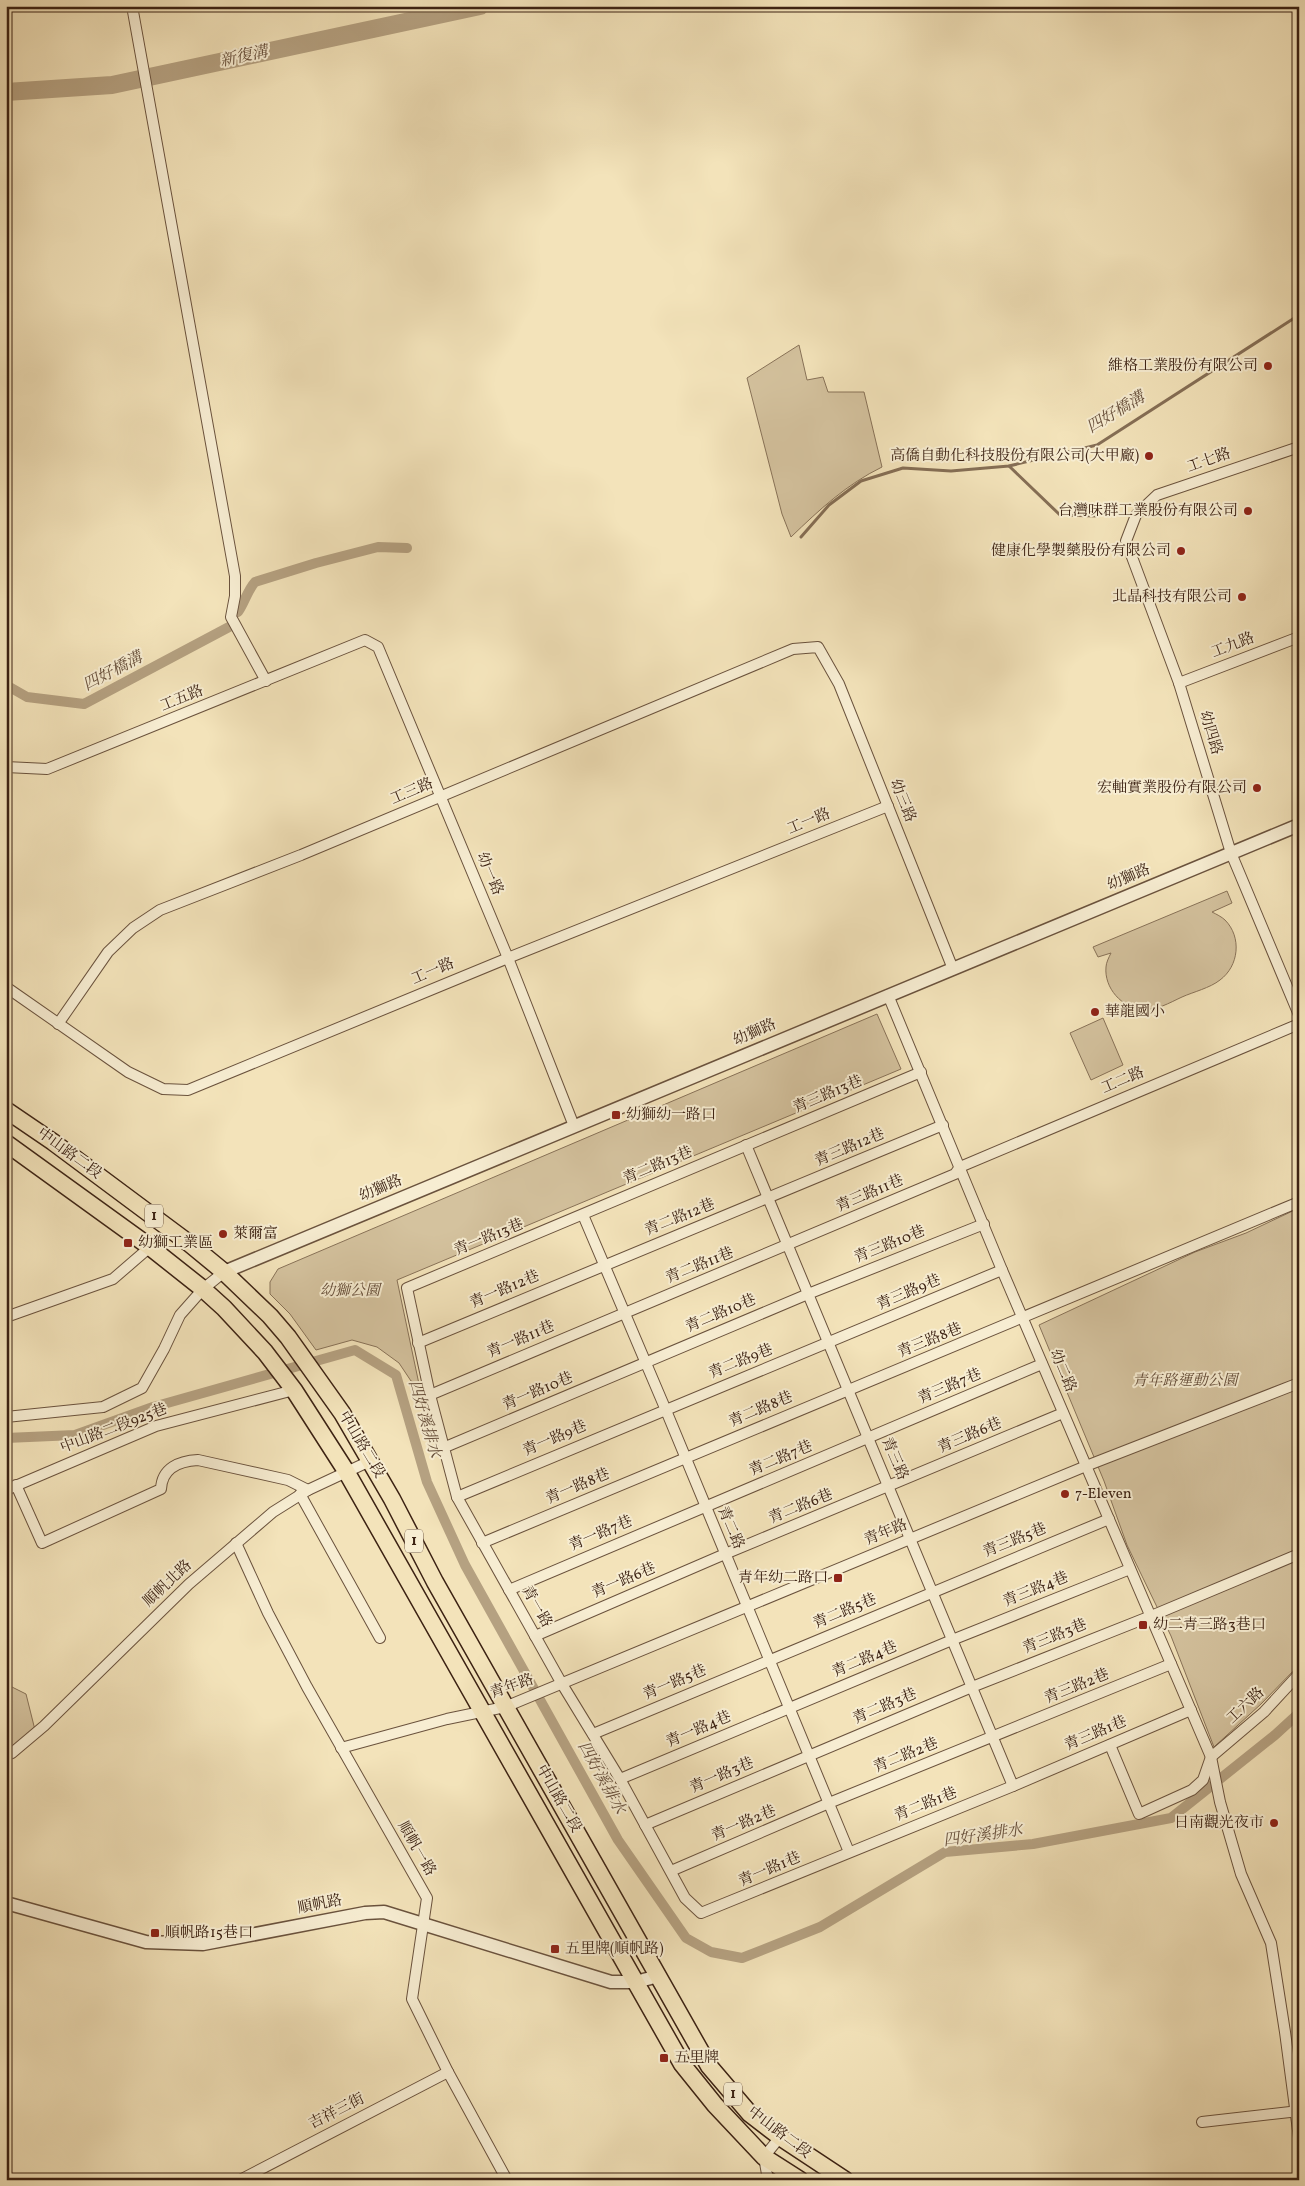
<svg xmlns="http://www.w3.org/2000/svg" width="1305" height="2186" font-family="Vollkorn,'Noto Serif TC',serif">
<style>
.green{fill:#d4c29e;stroke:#887258}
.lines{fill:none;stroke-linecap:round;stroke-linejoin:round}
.stream{stroke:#856e55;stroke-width:3}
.canal{stroke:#b5a181;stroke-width:10}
.river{stroke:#b5a181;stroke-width:18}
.minor-casing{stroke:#6a523d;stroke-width:12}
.tertiary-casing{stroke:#6a523d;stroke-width:15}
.primary-casing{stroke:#3c2213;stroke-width:19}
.minor{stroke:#f7edd2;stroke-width:10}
.tertiary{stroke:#f7edd2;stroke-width:12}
.primary{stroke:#f3e3ba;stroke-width:16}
.poi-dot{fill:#8f2418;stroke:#f7edd2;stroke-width:2}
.labels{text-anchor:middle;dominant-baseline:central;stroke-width:4;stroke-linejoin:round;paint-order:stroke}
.shield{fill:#f7edd2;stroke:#745f4c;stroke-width:1}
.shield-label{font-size:14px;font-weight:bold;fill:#3c2213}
.poi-label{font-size:15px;fill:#3c2213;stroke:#f7edd2;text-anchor:start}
.street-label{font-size:15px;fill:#3c2213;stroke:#f7edd2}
.park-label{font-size:15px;font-style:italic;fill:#624a36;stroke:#f7edd2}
.water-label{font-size:16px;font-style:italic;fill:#664e3a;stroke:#f7edd2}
</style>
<rect width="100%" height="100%" fill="#f3e3ba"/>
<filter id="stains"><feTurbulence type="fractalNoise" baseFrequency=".004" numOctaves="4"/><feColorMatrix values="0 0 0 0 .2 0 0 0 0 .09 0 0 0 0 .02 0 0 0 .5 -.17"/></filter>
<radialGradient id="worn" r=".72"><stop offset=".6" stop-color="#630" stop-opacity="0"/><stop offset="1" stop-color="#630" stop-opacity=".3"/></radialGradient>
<g class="green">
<path d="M799,345L807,380L823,377L828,392H864L882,467C847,484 819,510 791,537L782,514L747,378Z"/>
<path d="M1227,891L1232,903L1212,912C1216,914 1222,917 1225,920C1242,937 1239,966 1220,980C1210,988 1193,992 1182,997C1169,1003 1156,1011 1142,1009C1122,1008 1104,988 1106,967C1106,963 1109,957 1111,953L1098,957L1093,947Z"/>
<polygon points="877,1014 901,1069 397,1280 419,1384 411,1381 399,1363 377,1347 352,1340 316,1350 290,1314 270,1294 270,1282 278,1269"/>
<polygon points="1103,1018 1123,1065 1091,1080 1070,1033"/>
<polygon points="1299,1208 1299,1665 1261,1704 1214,1747 1171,1636 1127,1545 1104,1481 1039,1325 1195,1252 1246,1233"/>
<polygon points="6,1684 26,1694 35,1730 6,1751"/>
</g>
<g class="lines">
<g class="stream">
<polyline points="1009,466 1060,515 1097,516"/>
<polyline points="801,537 829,505 861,481 903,468 951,471 1009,466 1097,445 1299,315"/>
</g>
<g class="canal">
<path d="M238,612C245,602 247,591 255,582L316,563L378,547L407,548"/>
<polyline points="6,685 27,697 84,704 229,627"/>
<polyline points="6,1438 75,1435 153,1407 355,1350 396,1375 427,1482 465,1565 618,1840 686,1938 711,1952 742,1958 820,1927 945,1852 1033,1844 1171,1818 1275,1735 1299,1713"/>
</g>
<polyline class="river" points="6,92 112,85 480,6"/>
<defs>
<g id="minor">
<polyline points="132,6 235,576 235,596 231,617 266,681"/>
<polyline points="1299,447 1157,495 1136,515 1126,541 1179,683 1231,853 1299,1015"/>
<polyline points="1179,683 1299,637"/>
<polyline points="6,767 47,769 365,640 378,647 508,958 574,1126"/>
<polyline points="6,987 128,1072 163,1089 188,1090 508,958 888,806"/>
<polyline points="888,995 1002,1270 1211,1757 1220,1802 1241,1874 1271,1943 1285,2032 1299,2138"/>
<polyline points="58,1024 108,952 133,928 160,910 301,855 793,649 818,647 839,684 953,969"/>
<polyline points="921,1072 407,1288 430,1395 457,1497 562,1684 620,1779 685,1898 701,1913 1013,1786 1191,1710"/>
<polyline points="746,1145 1013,1786"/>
<polyline points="583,1215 665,1408 849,1852"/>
<polyline points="6,1317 113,1279 150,1247"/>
<polyline points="418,1343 943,1125"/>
<polyline points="430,1395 955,1174 960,1167 1299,1024"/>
<polyline points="6,1417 103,1407 142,1388 164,1349 180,1315 203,1289 224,1272"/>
<polyline points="443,1448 808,1294 984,1224"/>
<path d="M16,1485L42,1543L161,1489C162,1468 179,1461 198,1460L288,1480L308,1490"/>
<polyline points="6,1490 156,1426 294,1390"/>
<polyline points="300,1494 380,1638"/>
<path d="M457,1497C638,1420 821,1347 1002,1270"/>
<polyline points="236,1543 268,1613 307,1687 427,1898 412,1999 448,2072 507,2180"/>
<polyline points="482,1543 1299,1202"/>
<polyline points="509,1590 1042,1364"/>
<polyline points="535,1636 725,1554 1063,1413"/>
<polyline points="593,1734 1109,1519"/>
<polyline points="1110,1745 1139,1814 1192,1790 1203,1780 1211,1757 1264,1712 1299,1674"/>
<polyline points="341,1748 447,1719 505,1707 1086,1466 1299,1383"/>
<polyline points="6,1755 12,1753 44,1726 189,1584 273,1512 308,1490 370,1461"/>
<polyline points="620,1779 952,1640 1130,1569"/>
<polyline points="645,1825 972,1687 1156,1614 1299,1554"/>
<polyline points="671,1871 829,1803 1171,1664"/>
<polyline points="1202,2122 1299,2111"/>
<polyline points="240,2180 448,2072"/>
<polyline points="768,2180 764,2157 780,2137"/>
</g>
<g id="tertiary">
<polyline points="224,1272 1299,825"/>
<polyline points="6,1903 146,1942 203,1944 365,1913 384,1912 611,1982 636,1982 658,1976"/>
</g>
<g id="primary">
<polyline points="6,1110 53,1142 190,1244 224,1272 270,1316 288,1337 342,1413 392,1499 435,1582 709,2066 750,2114 780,2137 845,2180"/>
<polyline points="6,1143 150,1247 203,1289 224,1308 265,1352 294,1390 346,1471 682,2064 715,2105 764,2157 800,2180"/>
</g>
</defs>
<use href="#minor" class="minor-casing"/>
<use href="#tertiary" class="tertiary-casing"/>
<use href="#primary" class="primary-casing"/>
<use href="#minor" class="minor"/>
<use href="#tertiary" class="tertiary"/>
<use href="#primary" class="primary"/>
</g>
<g class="poi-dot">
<circle cx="1268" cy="366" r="5"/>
<circle cx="1149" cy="456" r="5"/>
<circle cx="1248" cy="511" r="5"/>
<circle cx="1181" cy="551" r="5"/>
<circle cx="1242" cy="597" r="5"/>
<circle cx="1257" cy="788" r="5"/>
<circle cx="1095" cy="1012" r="5"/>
<rect x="611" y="1110" width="10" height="10" rx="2.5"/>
<circle cx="223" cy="1234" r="5"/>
<rect x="123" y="1238" width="10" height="10" rx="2.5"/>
<circle cx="1065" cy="1494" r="5"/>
<rect x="833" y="1573" width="10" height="10" rx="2.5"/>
<rect x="1138" y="1620" width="10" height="10" rx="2.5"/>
<circle cx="1274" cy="1823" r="5"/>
<rect x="150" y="1928" width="10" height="10" rx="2.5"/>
<rect x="550" y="1944" width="10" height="10" rx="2.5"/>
<rect x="659" y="2053" width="10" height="10" rx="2.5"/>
</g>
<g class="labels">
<g class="shield">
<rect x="145" y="1204.5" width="18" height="23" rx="4"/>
<rect x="405" y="1529.5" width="18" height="23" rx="4"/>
<rect x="724" y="2082.5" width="18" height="23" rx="4"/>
</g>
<g class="shield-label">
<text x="154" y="1216">1</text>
<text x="414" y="1541">1</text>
<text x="733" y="2094">1</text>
</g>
<g class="poi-label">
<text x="1258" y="366" text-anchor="end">維格工業股份有限公司</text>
<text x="1139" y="456" text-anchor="end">高僑自動化科技股份有限公司(大甲廠)</text>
<text x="1238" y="511" text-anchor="end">台灣味群工業股份有限公司</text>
<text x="1171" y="551" text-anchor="end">健康化學製藥股份有限公司</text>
<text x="1232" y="597" text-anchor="end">北晶科技有限公司</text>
<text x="1247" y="788" text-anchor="end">宏軸實業股份有限公司</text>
<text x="1105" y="1012">華龍國小</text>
<text x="626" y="1115">幼獅幼一路口</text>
<text x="233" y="1234">萊爾富</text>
<text x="138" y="1243">幼獅工業區</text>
<text x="1075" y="1494">7-Eleven</text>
<text x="828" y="1578" text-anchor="end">青年幼二路口</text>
<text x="1153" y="1625">幼二青三路3巷口</text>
<text x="1264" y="1823" text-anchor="end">日南觀光夜市</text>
<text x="165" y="1933">順帆路15巷口</text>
<text x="565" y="1949">五里牌(順帆路)</text>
<text x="674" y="2058">五里牌</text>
</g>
<g class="street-label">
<text transform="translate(1209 461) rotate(-19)">工七路</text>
<text transform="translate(1233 646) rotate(-21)">工九路</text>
<text transform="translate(182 699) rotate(-22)">工五路</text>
<text transform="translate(1210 733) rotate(73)">幼四路</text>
<text transform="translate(412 792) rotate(-23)">工三路</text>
<text transform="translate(902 801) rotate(68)">幼三路</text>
<text transform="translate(809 822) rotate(-22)">工一路</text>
<text transform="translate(489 874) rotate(67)">幼一路</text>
<text transform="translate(1129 878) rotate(-23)">幼獅路</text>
<text transform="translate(433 972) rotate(-23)">工一路</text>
<text transform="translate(755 1033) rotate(-24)">幼獅路</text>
<text transform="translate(1123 1081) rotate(-23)">工二路</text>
<text transform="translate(828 1095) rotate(-23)">青三路13巷</text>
<text transform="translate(850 1148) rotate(-23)">青三路12巷</text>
<text transform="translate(69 1154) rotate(36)">中山路二段</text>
<text transform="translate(658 1166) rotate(-23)">青二路13巷</text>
<text transform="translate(381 1189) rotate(-23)">幼獅路</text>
<text transform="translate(870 1194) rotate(-23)">青三路11巷</text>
<text transform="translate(680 1218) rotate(-22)">青二路12巷</text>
<text transform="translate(489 1238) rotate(-22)">青一路13巷</text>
<text transform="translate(890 1245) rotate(-22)">青三路10巷</text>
<text transform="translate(700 1266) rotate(-22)">青二路11巷</text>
<text transform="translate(505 1290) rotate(-23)">青一路12巷</text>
<text transform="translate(909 1293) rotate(-23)">青三路9巷</text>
<text transform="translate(721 1314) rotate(-23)">青二路10巷</text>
<text transform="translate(521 1340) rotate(-23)">青一路11巷</text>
<text transform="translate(930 1341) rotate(-22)">青三路8巷</text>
<text transform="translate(741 1362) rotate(-22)">青二路9巷</text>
<text transform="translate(1062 1371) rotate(67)">幼二路</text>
<text transform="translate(950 1387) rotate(-23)">青三路7巷</text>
<text transform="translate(538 1392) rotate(-23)">青一路10巷</text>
<text transform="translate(761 1410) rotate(-23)">青二路8巷</text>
<text transform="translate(114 1429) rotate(-21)">中山路二段925巷</text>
<text transform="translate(970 1436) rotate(-23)">青三路6巷</text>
<text transform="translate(555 1439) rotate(-23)">青一路9巷</text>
<text transform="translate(361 1445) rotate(59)">中山路二段</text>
<text transform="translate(781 1459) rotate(-23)">青二路7巷</text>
<text transform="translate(894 1459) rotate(67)">青三路</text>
<text transform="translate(578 1487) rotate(-23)">青一路8巷</text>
<text transform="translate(801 1507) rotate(-22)">青二路6巷</text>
<text transform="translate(730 1528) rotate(67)">青二路</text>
<text transform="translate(886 1533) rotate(-22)">青年路</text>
<text transform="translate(601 1534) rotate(-23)">青一路7巷</text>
<text transform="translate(1015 1541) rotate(-22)">青三路5巷</text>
<text transform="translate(624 1581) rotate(-23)">青一路6巷</text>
<text transform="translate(168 1584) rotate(-43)">順帆北路</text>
<text transform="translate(1036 1590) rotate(-22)">青三路4巷</text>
<text transform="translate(536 1607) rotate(60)">青一路</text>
<text transform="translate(845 1612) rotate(-23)">青二路5巷</text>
<text transform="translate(1055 1637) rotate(-22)">青三路3巷</text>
<text transform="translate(865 1660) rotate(-23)">青二路4巷</text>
<text transform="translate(675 1683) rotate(-23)">青一路5巷</text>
<text transform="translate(512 1687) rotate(-19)">青年路</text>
<text transform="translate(1077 1687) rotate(-22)">青三路2巷</text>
<text transform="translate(1246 1706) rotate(-43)">工六路</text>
<text transform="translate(885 1707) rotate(-23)">青二路3巷</text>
<text transform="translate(699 1730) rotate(-23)">青一路4巷</text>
<text transform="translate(1096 1734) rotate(-23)">青三路1巷</text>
<text transform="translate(906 1756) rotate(-22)">青二路2巷</text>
<text transform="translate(722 1776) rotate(-23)">青一路3巷</text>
<text transform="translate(558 1799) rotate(60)">中山路二段</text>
<text transform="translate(926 1805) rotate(-22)">青二路1巷</text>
<text transform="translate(744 1824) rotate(-23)">青一路2巷</text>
<text transform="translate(416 1849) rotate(60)">順帆一路</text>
<text transform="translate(770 1870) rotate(-23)">青一路1巷</text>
<text transform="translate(320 1905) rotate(-11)">順帆路</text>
<text transform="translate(337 2112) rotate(-27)">吉祥三街</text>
<text transform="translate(779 2133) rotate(37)">中山路二段</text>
</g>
<g class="park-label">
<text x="350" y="1291">幼獅公園</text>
<text x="1185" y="1381">青年路運動公園</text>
</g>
<g class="water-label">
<text transform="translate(244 57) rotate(-12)">新復溝</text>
<text transform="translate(1116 413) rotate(-31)">四好橋溝</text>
<text transform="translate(113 672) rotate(-28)">四好橋溝</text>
<text transform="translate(424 1419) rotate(74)">四好溪排水</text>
<text transform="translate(601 1778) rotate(61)">四好溪排水</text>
<text transform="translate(983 1836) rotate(-8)">四好溪排水</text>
</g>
</g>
<rect width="1305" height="2186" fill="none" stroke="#f3e3ba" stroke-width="25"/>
<rect x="8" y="8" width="1290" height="2171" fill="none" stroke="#3c2213" stroke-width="2.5"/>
<rect x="12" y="12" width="1280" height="2161" fill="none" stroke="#3c2213"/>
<rect width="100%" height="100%" filter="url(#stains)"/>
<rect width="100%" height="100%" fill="url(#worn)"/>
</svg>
